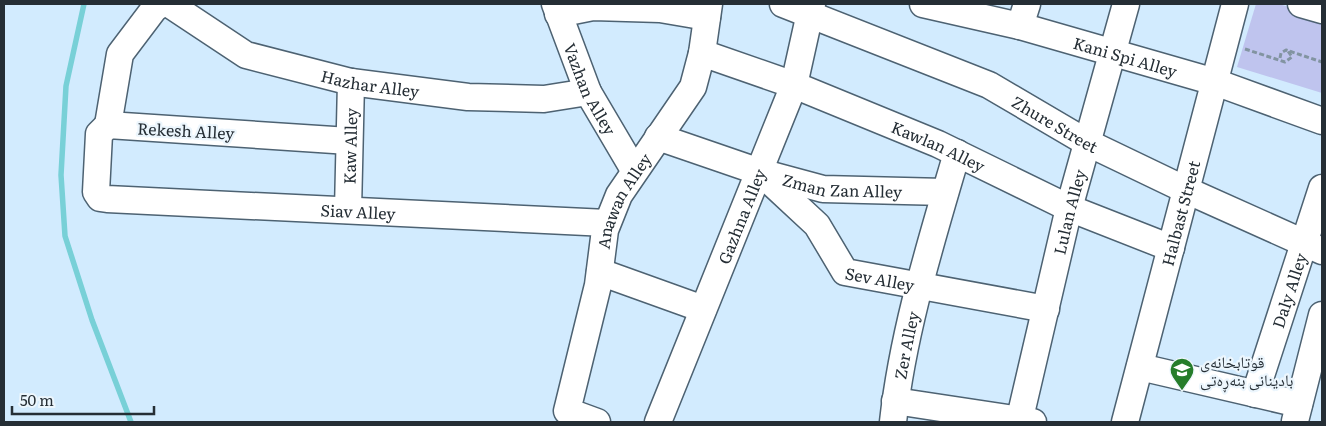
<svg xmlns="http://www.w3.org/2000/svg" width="1326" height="426" font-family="Literata,'Noto Naskh Arabic',serif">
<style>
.green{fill:#bfc4ee}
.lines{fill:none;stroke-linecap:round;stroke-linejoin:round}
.stream{stroke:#78d0d7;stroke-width:5.5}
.minor-casing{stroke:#4d6272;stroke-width:29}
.path{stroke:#8294a1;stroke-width:3;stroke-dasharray:5 2.5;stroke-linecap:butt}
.minor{stroke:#fff;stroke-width:26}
.labels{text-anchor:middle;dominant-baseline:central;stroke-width:4.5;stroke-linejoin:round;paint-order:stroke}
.street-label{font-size:16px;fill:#252e35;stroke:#ecf6fd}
.poi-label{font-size:16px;fill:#252e35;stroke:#ecf6fd;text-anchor:start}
</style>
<rect width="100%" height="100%" fill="#d2ebfe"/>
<polygon class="green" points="1256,4 1279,4 1322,17 1322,93 1237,67"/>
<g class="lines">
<polyline class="stream" points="84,4 66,86 61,175 65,236 92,320 131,422"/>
<defs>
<g id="minor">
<path id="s1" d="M169,4L246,55L351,82L468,97L544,99L588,92"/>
<path id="s2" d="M555,4L588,92L634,170"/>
<path id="s3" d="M783,4L989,85L1086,142L1186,190L1322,251"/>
<path id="s4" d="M923,4L1020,26L1215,82L1322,121"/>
<polyline points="1301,4 1322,10"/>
<polyline points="558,14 593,7 660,9 707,17"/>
<polyline points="1020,26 1027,4"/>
<path id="s5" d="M702,53L794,85L938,144L1069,208L1171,248"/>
<polyline points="108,125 120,54 154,9 161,4"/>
<path id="s6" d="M658,137L760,172L823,189L945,192"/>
<path id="s7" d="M349,141L108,125L99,134L96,192L100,198L107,199L607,223"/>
<path id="s8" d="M760,172L817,225L845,272L1046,309"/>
<path id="s9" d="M348,210L351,82"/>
<polyline points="600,272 703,309"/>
<polyline points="1140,367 1299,404"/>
<path id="s10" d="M1255,394L1322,188"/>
<polyline points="895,401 1033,422"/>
<polyline points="1295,421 1322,315"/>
<path id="s11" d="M597,422L567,411L598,285L605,230L619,195L693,87L702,53L709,4"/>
<path id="s12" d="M658,422L794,85L812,4"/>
<path id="s13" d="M893,422C903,331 931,242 957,153"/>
<path id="s14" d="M1019,422L1069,208L1126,4"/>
<path id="s15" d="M1125,422L1235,4"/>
</g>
</defs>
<use href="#minor" class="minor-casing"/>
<g class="path">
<polyline points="1245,49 1285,62 1292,57 1288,51"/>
<polyline points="1280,58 1281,53 1286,50 1322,62"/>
</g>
<use href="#minor" class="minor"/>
</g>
<defs>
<symbol id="school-pin" viewBox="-11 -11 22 30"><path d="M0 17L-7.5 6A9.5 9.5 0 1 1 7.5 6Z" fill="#267d2b" stroke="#ecf6fd"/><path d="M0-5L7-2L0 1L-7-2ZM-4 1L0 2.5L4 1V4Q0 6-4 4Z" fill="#fff"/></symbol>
</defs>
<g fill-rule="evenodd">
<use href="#school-pin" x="1168" y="356" width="28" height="38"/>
</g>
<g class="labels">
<g class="street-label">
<text stroke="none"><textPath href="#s4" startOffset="209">Kani Spi Alley</textPath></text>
<text stroke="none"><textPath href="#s1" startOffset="220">Hazhar Alley</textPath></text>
<text stroke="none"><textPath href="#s2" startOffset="92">Vazhan Alley</textPath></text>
<text stroke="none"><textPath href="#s3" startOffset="298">Zhure Street</textPath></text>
<text transform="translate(186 130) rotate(3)">Rekesh Alley</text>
<text stroke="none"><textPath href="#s9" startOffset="64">Kaw Alley</textPath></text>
<text stroke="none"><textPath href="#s5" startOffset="254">Kawlan Alley</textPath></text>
<text stroke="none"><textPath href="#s6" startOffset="192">Zman Zan Alley</textPath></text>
<text stroke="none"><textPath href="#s11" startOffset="251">Anawan Alley</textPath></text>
<text stroke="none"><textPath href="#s7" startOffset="578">Siav Alley</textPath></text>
<text stroke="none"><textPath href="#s14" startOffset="216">Lulan Alley</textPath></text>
<text stroke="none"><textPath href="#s15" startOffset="216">Halbast Street</textPath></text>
<text stroke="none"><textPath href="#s12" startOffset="222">Gazhna Alley</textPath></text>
<text stroke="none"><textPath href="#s8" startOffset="168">Sev Alley</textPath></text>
<text stroke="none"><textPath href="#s10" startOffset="109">Daly Alley</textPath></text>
<text stroke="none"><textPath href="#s13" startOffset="78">Zer Alley</textPath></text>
</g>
<g class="poi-label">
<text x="1200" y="361">قوتابخانەی<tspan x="1200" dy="18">بادینانی بنەڕەتی</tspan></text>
</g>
</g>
<rect width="1326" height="426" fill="none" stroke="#252e35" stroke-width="10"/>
<path d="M12 406v8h142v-8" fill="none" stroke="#252e35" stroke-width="2.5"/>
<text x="20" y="406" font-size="15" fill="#252e35" stroke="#ecf6fd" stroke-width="4" paint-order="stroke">50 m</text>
</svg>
